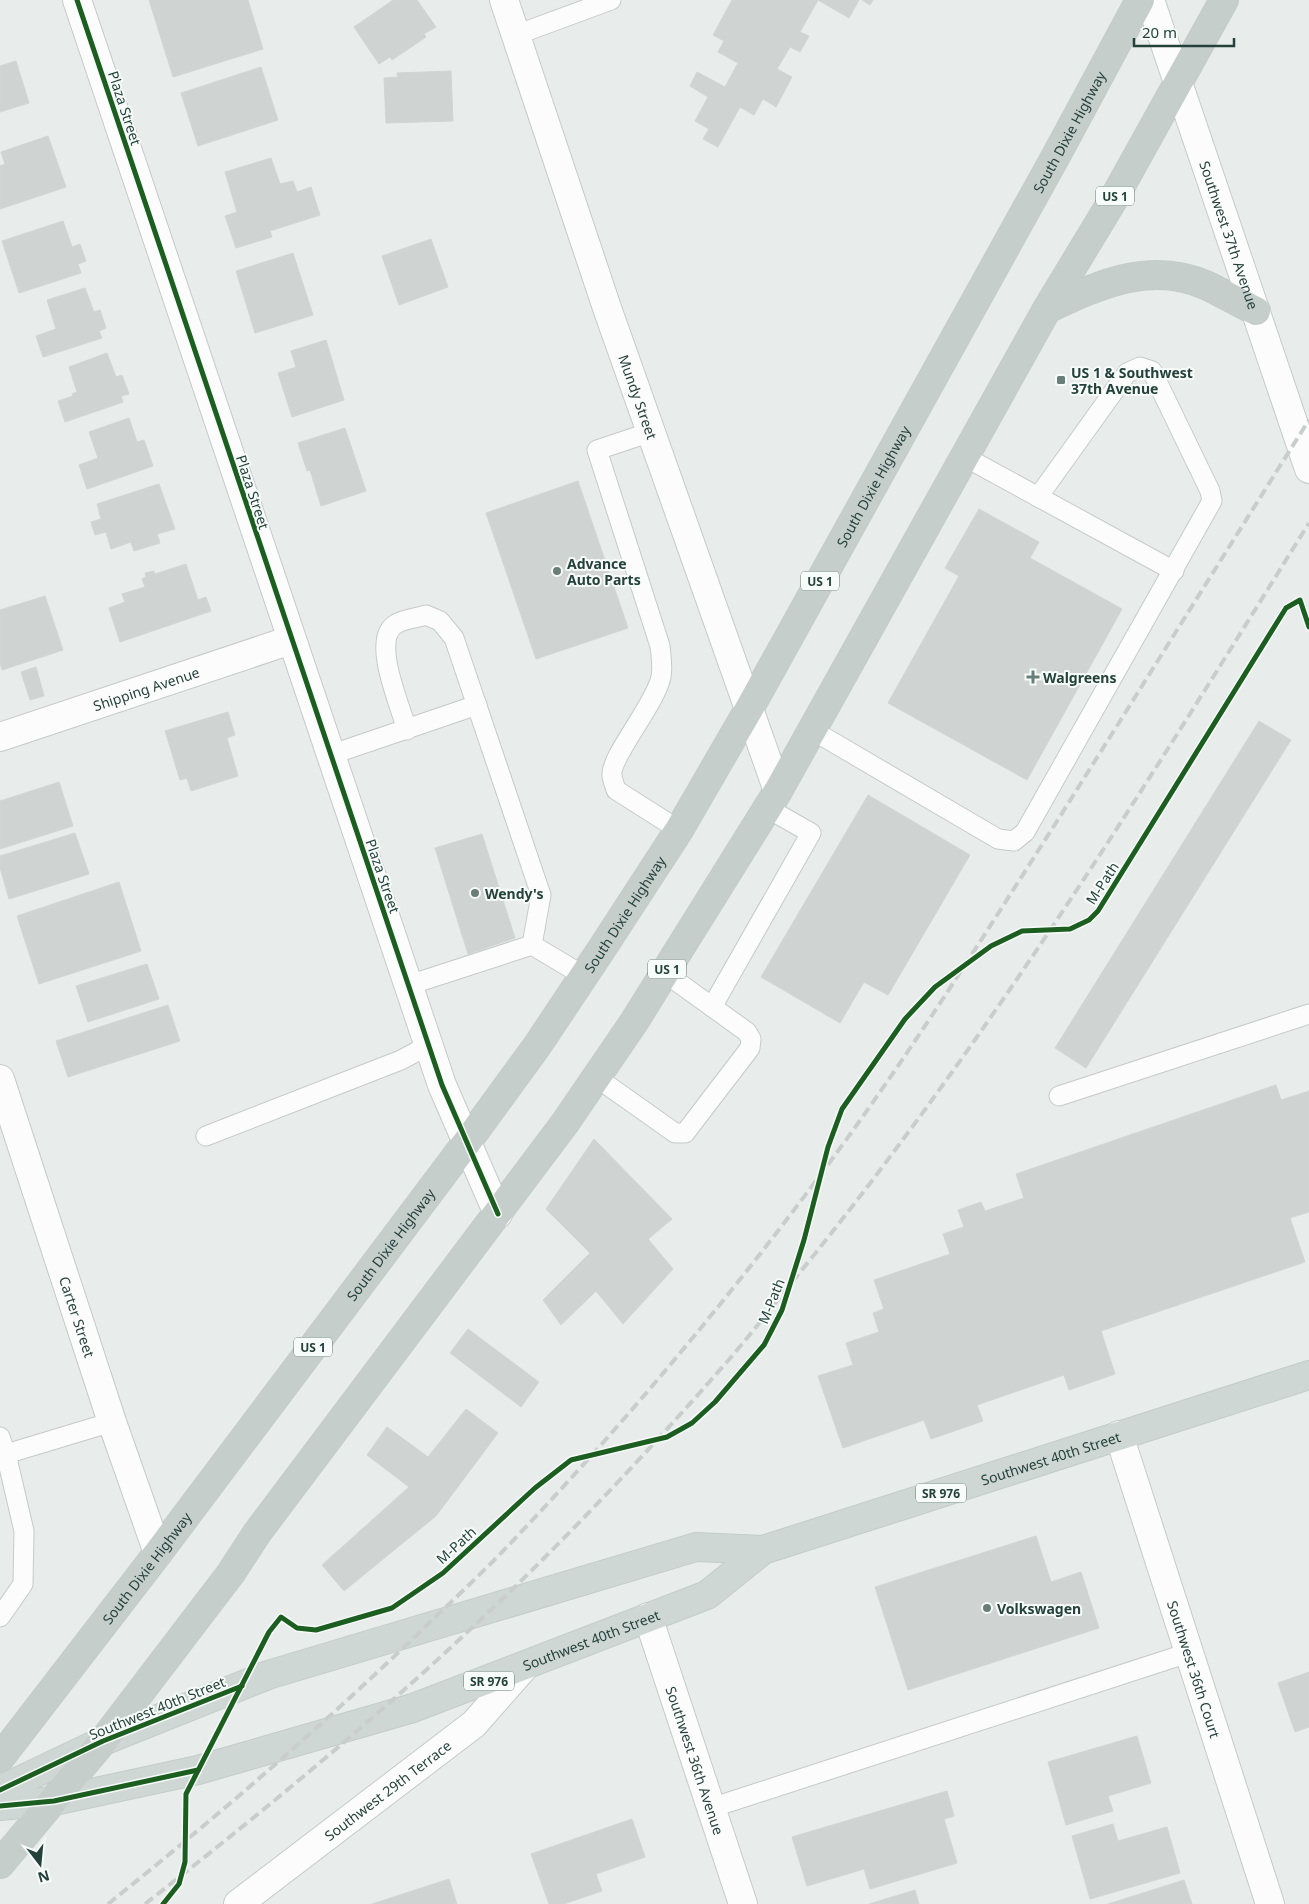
<svg xmlns="http://www.w3.org/2000/svg" width="1309" height="1904" font-family="'Noto Sans',sans-serif">
<style>
.building{fill:#cfd4d2;stroke:#d1d6d4}
.lines{fill:none;stroke-linecap:round;stroke-linejoin:round}
.service-casing{stroke:#c5cac8;stroke-width:21}
.minor-casing{stroke:#c5cac8;stroke-width:30}
.secondary-casing{stroke:#c3cbc8;stroke-width:30}
.primary-casing{stroke:#c3ccc9;stroke-width:30}
.trunk-casing{stroke:#c3ccc9;stroke-width:30}
.service{stroke:#fcfcfc;stroke-width:19}
.minor{stroke:#fcfcfc;stroke-width:28}
.secondary{stroke:#fcfcfc;stroke-width:28}
.primary{stroke:#cfd7d5;stroke-width:28}
.trunk{stroke:#c6cecc;stroke-width:28}
.rail{stroke:#c9cdcc;stroke-width:4;stroke-dasharray:10 5;stroke-linecap:butt}
.cycleway-casing{stroke:#f7fbf9;stroke-width:8}
.cycleway{stroke:#1b5e20;stroke-width:5}
.poi-dot{fill:#697e78;stroke:#f7fbf9;stroke-width:2}
.labels{text-anchor:middle;dominant-baseline:central;stroke-width:4;stroke-linejoin:round;paint-order:stroke}
.shield{fill:#f7fbf9;stroke:#637a73;stroke-width:1}
.shield-label{font-size:12px;font-weight:bold;fill:#24423a}
.street-label{font-size:14px;fill:#24423a;stroke:#f7fbf9}
.poi-label{font-size:14px;font-weight:bold;fill:#24423a;stroke:#f7fbf9;text-anchor:start}
</style>
<rect width="100%" height="100%" fill="#e8edeb"/>
<g class="building">
<polygon points="149,0 248,0 263,49 173,77"/>
<polygon points="393,0 417,0 436,27 424,34 426,37 392,60 390,57 379,64 354,27"/>
<polygon points="732,0 859,0 849,18 818,0 800,32 809,36 800,52 790,47 777,69 792,77 776,107 763,99 754,115 740,107 718,147 703,139 709,129 695,121 708,97 690,86 697,72 725,87 738,63 718,52 724,41 713,35"/>
<polygon points="862,0 873,0 870,5"/>
<polygon points="16,61 29,103 0,112 0,66"/>
<polygon points="261,67 278,120 198,146 181,93"/>
<polygon points="451,71 453,121 386,123 384,78 398,77 397,73"/>
<polygon points="48,136 66,187 0,209 0,166 5,164 1,152"/>
<polygon points="271,158 280,184 293,181 297,192 311,187 320,215 270,231 272,237 236,248 225,216 237,212 225,172"/>
<polygon points="63,221 72,247 80,244 86,261 78,264 81,273 19,293 2,241"/>
<polygon points="431,239 448,287 399,305 382,256"/>
<polygon points="293,253 313,315 255,333 236,271"/>
<polygon points="85,288 94,312 100,310 106,328 99,331 102,338 43,357 36,336 56,329 47,300"/>
<polygon points="326,340 344,400 292,417 278,373 296,367 291,351"/>
<polygon points="107,353 116,377 122,375 129,394 121,396 123,402 65,422 58,401 73,396 72,394 77,392 69,367"/>
<polygon points="129,418 137,442 144,440 153,466 87,489 79,465 98,458 89,432"/>
<polygon points="345,428 366,491 321,506 310,470 307,471 298,443"/>
<polygon points="578,481 628,628 536,659 486,513"/>
<polygon points="159,484 175,529 157,534 160,543 134,551 131,542 111,549 106,532 95,535 91,522 101,519 97,504"/>
<polygon points="979,509 1039,542 1030,558 1122,609 1027,780 888,703 959,576 945,568"/>
<polygon points="186,564 198,600 206,597 211,611 120,642 109,608 125,602 122,594 145,587 142,579 146,577 145,573 154,571 155,574"/>
<polygon points="45,596 63,650 2,670 0,662 0,610"/>
<polygon points="36,667 44,696 30,700 21,672"/>
<polygon points="228,712 235,735 227,738 238,776 191,791 187,778 180,780 165,731"/>
<polygon points="1259,721 1291,740 1086,1068 1055,1048"/>
<polygon points="59,782 73,826 0,849 0,801"/>
<polygon points="868,795 970,855 888,995 864,982 840,1023 761,977"/>
<polygon points="75,833 89,874 9,899 0,868 0,856"/>
<polygon points="482,834 515,938 468,954 435,848"/>
<polygon points="119,882 141,951 39,984 17,916"/>
<polygon points="147,964 159,999 88,1022 76,986"/>
<polygon points="168,1005 180,1041 68,1077 56,1041"/>
<polygon points="1276,1085 1281,1100 1309,1091 1309,1212 1290,1218 1305,1262 1101,1331 1115,1374 1069,1390 1064,1375 977,1405 983,1421 931,1439 924,1420 843,1448 818,1376 853,1365 846,1343 879,1332 873,1313 884,1309 874,1280 950,1254 943,1234 964,1227 958,1210 981,1202 985,1211 1024,1198 1016,1174"/>
<polygon points="594,1139 672,1219 648,1239 673,1269 623,1324 596,1291 561,1325 543,1300 590,1253 546,1209"/>
<polygon points="468,1329 539,1382 521,1407 450,1353"/>
<polygon points="466,1409 498,1433 436,1516 344,1591 322,1565 409,1487 367,1455 387,1427 428,1457"/>
<polygon points="1036,1536 1051,1582 1081,1572 1099,1628 908,1690 875,1587"/>
<polygon points="1309,1672 1309,1727 1295,1732 1278,1683"/>
<polygon points="1137,1736 1151,1783 1108,1796 1113,1811 1066,1825 1048,1762"/>
<polygon points="947,1791 954,1816 944,1819 957,1863 870,1889 864,1869 807,1886 792,1837"/>
<polygon points="632,1819 645,1857 596,1874 602,1891 564,1904 549,1904 531,1854"/>
<polygon points="1113,1824 1118,1841 1167,1827 1180,1873 1090,1899 1072,1836"/>
<polygon points="449,1879 457,1904 372,1904"/>
<polygon points="1184,1880 1192,1904 1108,1904"/>
<polygon points="915,1890 919,1904 869,1904"/>
</g>
<g class="lines">
<defs>
<g id="service">
<polyline points="516,35 611,0"/>
<path d="M651,432L597,450L660,646C661,656 663,667 661,677C656,703 610,757 612,775C612,780 615,785 616,790L679,830"/>
<polyline points="965,457 1174,571"/>
<path d="M407,730C401,707 370,639 396,624C404,619 417,618 426,615L440,621L454,638L541,895L532,945"/>
<polyline points="812,730 998,839 1014,841 1025,832 1212,501 1210,491 1152,371 1140,367 1127,373 1038,497"/>
<polyline points="330,755 477,705"/>
<polyline points="409,985 532,945 584,976"/>
<polyline points="712,1007 811,833 767,808"/>
<polyline points="596,1077 675,1133 685,1133 750,1048 751,1039 747,1032 665,973"/>
<polyline points="1059,1096 1309,1014"/>
<polyline points="206,1136 401,1060 429,1045"/>
<polyline points="0,1437 6,1454"/>
<polyline points="0,1617 23,1584 24,1531 6,1454 112,1422"/>
<polyline points="711,1808 1188,1653"/>
</g>
<g id="minor">
<polyline points="77,0 442,1085 498,1214"/>
<path id="s1" d="M504,0L607,308L778,791"/>
<path id="s2" d="M0,737L291,640"/>
<path id="s3" d="M0,1079L112,1422L158,1553"/>
<path id="s4" d="M1119,1435L1270,1904"/>
<path id="s5" d="M648,1617L743,1904"/>
<path id="s6" d="M238,1904L474,1724L525,1666"/>
</g>
<g id="secondary">
<path id="s7" d="M1150,0L1309,469"/>
</g>
<g id="primary">
<polyline points="0,1790 103,1741 268,1675 696,1547 763,1550"/>
<path id="s8" d="M0,1806L54,1801L198,1770L413,1708L707,1595L763,1550L1309,1375"/>
</g>
<g id="trunk">
<path d="M1047,309C1099,285 1150,260 1208,286C1224,294 1240,303 1256,311"/>
<path id="s9" d="M0,1758L158,1553L467,1142L537,1046L601,950L679,830L749,709L1057,154L1140,0"/>
<polyline points="0,1864 103,1741 231,1573 257,1533 565,1123 634,1022 778,791 1047,309 1113,200 1224,0"/>
</g>
</defs>
<use href="#service" class="service-casing"/>
<use href="#minor" class="minor-casing"/>
<use href="#secondary" class="secondary-casing"/>
<use href="#primary" class="primary-casing"/>
<use href="#trunk" class="trunk-casing"/>
<use href="#service" class="service"/>
<use href="#minor" class="minor"/>
<use href="#secondary" class="secondary"/>
<use href="#primary" class="primary"/>
<use href="#trunk" class="trunk"/>
<g class="rail">
<path d="M108,1904C219,1815 326,1723 428,1624C453,1600 479,1576 504,1550C617,1432 723,1306 821,1174C904,1063 978,945 1052,829C1138,693 1223,556 1309,420"/>
<path d="M145,1904C277,1801 407,1693 526,1576C595,1508 662,1436 726,1363C752,1333 776,1302 801,1271C991,1037 1150,779 1309,523"/>
</g>
<defs>
<g id="cycleway">
<polyline points="77,0 442,1085 498,1214"/>
<polyline points="0,1790 103,1741 242,1686"/>
<polyline points="0,1806 54,1801 198,1770"/>
<polyline points="163,1904 179,1884 185,1862 186,1794 269,1632 281,1617 297,1628 316,1630 392,1608 443,1573 535,1488 571,1460 667,1437 692,1423 715,1402 764,1345 782,1310 804,1240 828,1147 842,1109 905,1019 935,987 991,946 1022,931 1070,929 1089,920 1098,911 1286,608 1300,600 1309,627"/>
</g>
</defs>
<use href="#cycleway" class="cycleway-casing"/>
<use href="#cycleway" class="cycleway"/>
</g>
<g class="poi-dot">
<rect x="1056" y="375" width="10" height="10" rx="2.5"/>
<circle cx="557" cy="571" r="5"/>
<path d="M1030.5 669.5h5v5h5v5h-5v5h-5v-5h-5v-5h5z"/>
<circle cx="475" cy="893" r="5"/>
<circle cx="987" cy="1608" r="5"/>
</g>
<g class="labels">
<g class="shield">
<rect x="1096" y="186.5" width="38" height="19" rx="4"/>
<rect x="801" y="571.5" width="38" height="19" rx="4"/>
<rect x="648" y="959.5" width="38" height="19" rx="4"/>
<rect x="294" y="1337.5" width="38" height="19" rx="4"/>
<rect x="916" y="1483.5" width="50" height="19" rx="4"/>
<rect x="464" y="1671.5" width="50" height="19" rx="4"/>
</g>
<g class="shield-label">
<text x="1115" y="196">US 1</text>
<text x="820" y="581">US 1</text>
<text x="667" y="969">US 1</text>
<text x="313" y="1347">US 1</text>
<text x="941" y="1493">SR 976</text>
<text x="489" y="1681">SR 976</text>
</g>
<g class="street-label">
<text transform="translate(125 108) rotate(72)">Plaza Street</text>
<text stroke="none"><textPath href="#s9" startOffset="1950">South Dixie Highway</textPath></text>
<text stroke="none"><textPath href="#s7" startOffset="248">Southwest 37th Avenue</textPath></text>
<text stroke="none"><textPath href="#s1" startOffset="419">Mundy Street</textPath></text>
<text stroke="none"><textPath href="#s9" startOffset="1545">South Dixie Highway</textPath></text>
<text transform="translate(253 492) rotate(72)">Plaza Street</text>
<text stroke="none"><textPath href="#s2" startOffset="154">Shipping Avenue</textPath></text>
<text transform="translate(383 876) rotate(71)">Plaza Street</text>
<text transform="translate(1102 883) rotate(-57)">M-Path</text>
<text stroke="none"><textPath href="#s9" startOffset="1050">South Dixie Highway</textPath></text>
<text stroke="none"><textPath href="#s9" startOffset="645">South Dixie Highway</textPath></text>
<text transform="translate(771 1301) rotate(-68)">M-Path</text>
<text stroke="none"><textPath href="#s3" startOffset="250">Carter Street</textPath></text>
<text stroke="none"><textPath href="#s8" startOffset="1114">Southwest 40th Street</textPath></text>
<text transform="translate(456 1545) rotate(-42)">M-Path</text>
<text stroke="none"><textPath href="#s9" startOffset="240">South Dixie Highway</textPath></text>
<text stroke="none"><textPath href="#s8" startOffset="616">Southwest 40th Street</textPath></text>
<text stroke="none"><textPath href="#s4" startOffset="246">Southwest 36th Court</textPath></text>
<text transform="translate(157 1708) rotate(-22)">Southwest 40th Street</text>
<text stroke="none"><textPath href="#s5" startOffset="151">Southwest 36th Avenue</textPath></text>
<text stroke="none"><textPath href="#s6" startOffset="188">Southwest 29th Terrace</textPath></text>
</g>
<g class="poi-label">
<text x="1071" y="372">US 1 &amp; Southwest<tspan x="1071" dy="16">37th Avenue</tspan></text>
<text x="567" y="563">Advance<tspan x="567" dy="16">Auto Parts</tspan></text>
<text x="1043" y="677">Walgreens</text>
<text x="485" y="893">Wendy's</text>
<text x="997" y="1608">Volkswagen</text>
</g>
</g>
<g transform="translate(40 1864) rotate(164)" stroke="#f7fbf9" stroke-width="4" paint-order="stroke">
<path d="M0-4L9 19L0 12L-9 19Z" fill="#24423a"/>
<text y="-8" font-size="14" font-weight="bold" text-anchor="middle" fill="#24423a">N</text>
</g>
<path d="M1134 38v8h100v-8" fill="none" stroke="#24423a" stroke-width="2.5"/>
<text x="1142" y="38" font-size="15" fill="#24423a" stroke="#f7fbf9" stroke-width="4" paint-order="stroke">20 m</text>
</svg>
